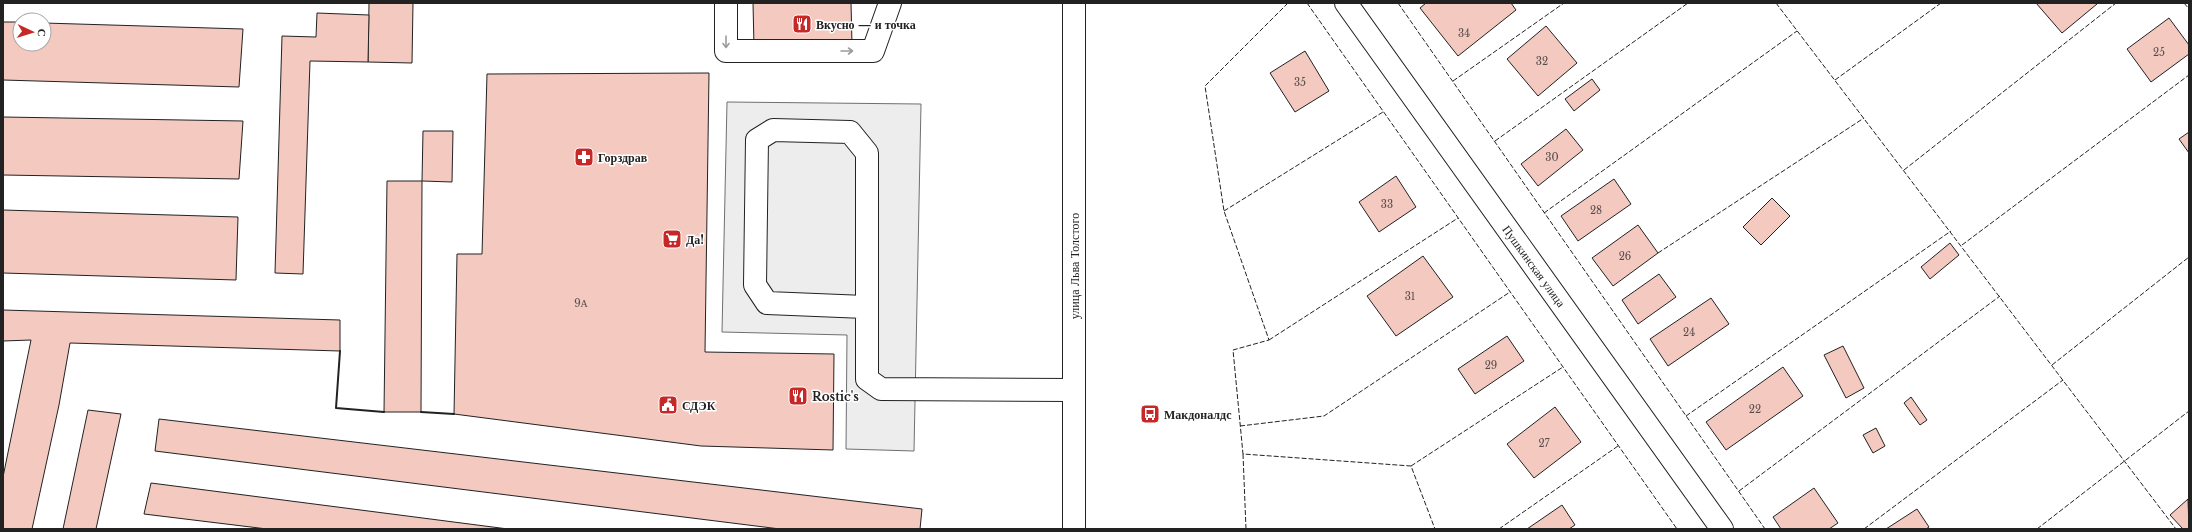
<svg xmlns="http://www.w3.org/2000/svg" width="2192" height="532" font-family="'Libre Baskerville',serif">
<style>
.parking{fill:#ededed;stroke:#6f6f6f}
.building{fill:#f3c9c0;stroke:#222}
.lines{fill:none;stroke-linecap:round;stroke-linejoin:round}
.minor-casing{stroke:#222;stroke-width:24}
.highway-casing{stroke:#222;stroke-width:24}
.minor{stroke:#fff;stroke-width:22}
.highway{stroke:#fff;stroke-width:22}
.fence{stroke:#222;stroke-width:1;stroke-dasharray:5 2;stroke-linecap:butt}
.wall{stroke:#222;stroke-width:2}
.oneway{stroke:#9c9c9c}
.labels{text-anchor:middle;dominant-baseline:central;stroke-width:3;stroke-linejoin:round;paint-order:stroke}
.number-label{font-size:10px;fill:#564c4a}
.poi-label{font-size:12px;font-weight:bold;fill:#222;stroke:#fff;text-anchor:start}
.street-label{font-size:12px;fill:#222;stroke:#fff}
</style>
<rect width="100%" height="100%" fill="#fff"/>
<polygon class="parking" points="727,102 921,104 914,451 846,449 847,335 722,332"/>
<g class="building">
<polygon points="369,3 413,3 412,63 368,62"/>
<polygon points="753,3 851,3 852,44 754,47"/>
<polygon points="1426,3 1511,3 1516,10 1458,56 1420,8"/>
<polygon points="2036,3 2095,3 2097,4 2062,33"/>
<polygon points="317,13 369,15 368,62 310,61 303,274 275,273 282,36 316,37"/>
<polygon points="2169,18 2189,45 2189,54 2151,82 2127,49"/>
<polygon points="3,22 20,22 20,44 44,44 44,23 243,29 239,87 3,80"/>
<polygon points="1546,26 1577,63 1538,96 1507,59"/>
<polygon points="1305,51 1329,91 1295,112 1270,73"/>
<polygon points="709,73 705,352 834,354 833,450 701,446 454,414 457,254 482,254 487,74"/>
<polygon points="1592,79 1600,90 1574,111 1565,99"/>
<polygon points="3,117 243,121 239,179 3,175"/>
<polygon points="1566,129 1583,150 1538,186 1521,164"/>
<polygon points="423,131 453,131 452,182 422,181"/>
<polygon points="2189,132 2189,153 2179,139"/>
<polygon points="1396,176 1416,207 1379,232 1359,202"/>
<polygon points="1614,179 1631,204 1578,241 1561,216"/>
<polygon points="387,181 422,181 421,412 384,412"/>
<polygon points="1772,198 1790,216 1761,245 1743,227"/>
<polygon points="3,210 238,217 236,280 3,273"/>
<polygon points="1638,225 1658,253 1613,286 1592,258"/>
<polygon points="1950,243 1959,255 1930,279 1921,267"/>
<polygon points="1423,256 1453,297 1396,336 1367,296"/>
<polygon points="1659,274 1676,297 1638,324 1622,300"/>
<polygon points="1711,298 1729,324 1668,366 1650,339"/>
<polygon points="3,310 340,320 340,351 70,343 59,405 32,529 3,529 3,477 31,340 3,341"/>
<polygon points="1507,336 1524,361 1475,394 1458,369"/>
<polygon points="1843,346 1864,388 1846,398 1824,355"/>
<polygon points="1783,367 1803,396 1726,450 1706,422"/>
<polygon points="1911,397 1927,420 1920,425 1904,403"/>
<polygon points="1555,407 1581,442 1534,478 1507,444"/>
<polygon points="88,410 121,414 96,529 63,529"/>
<polygon points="159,419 922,509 920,529 780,529 155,451"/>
<polygon points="1876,428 1885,446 1873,453 1863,435"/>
<polygon points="151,483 508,529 267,529 144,514"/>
<polygon points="1814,488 1838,523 1829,529 1781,529 1773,517"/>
<polygon points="2188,499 2189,529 2183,529 2170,515"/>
<polygon points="1562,505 1575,525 1569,529 1527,529"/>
<polygon points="1917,509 1929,527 1926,529 1886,529"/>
</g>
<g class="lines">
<defs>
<g id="minor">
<polyline points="726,3 726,51 873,51 890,3"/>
<polyline points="1346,3 1722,529"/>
<polyline points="865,307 767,303 755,285 757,140 773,130 850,132 867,153 867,379 881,389 1073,390"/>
</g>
<polyline id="highway" points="1074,3 1074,529"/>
</defs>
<use href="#minor" class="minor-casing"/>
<use href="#highway" class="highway-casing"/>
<use href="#minor" class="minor"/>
<use href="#highway" class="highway"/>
<g class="fence">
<polyline points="1288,3 1205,86 1224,211 1269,340 1233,350 1243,454 1411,466 1435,529"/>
<polyline points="1307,3 1677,529"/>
<polyline points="1398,3 1765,529"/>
<polyline points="1776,3 2176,529"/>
<polyline points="2184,3 2189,9"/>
<polyline points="1835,80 1941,3"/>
<polyline points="1453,81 1564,3"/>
<polyline points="1495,141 1688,3"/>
<polyline points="1904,170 2116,3"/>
<polyline points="1224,211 1383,112"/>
<polyline points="1544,213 1797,31"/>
<polyline points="1962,245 2189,75"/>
<polyline points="1658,253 1864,118"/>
<polyline points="1269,340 1458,218"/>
<polyline points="2052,365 2189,257"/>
<polyline points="1686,416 1951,231"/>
<polyline points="1240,426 1324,416 1510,292"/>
<polyline points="1243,454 1246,529"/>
<polyline points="1411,466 1563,367"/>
<polyline points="1739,491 2000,296"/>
<polyline points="1499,529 1618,446"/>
<polyline points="1864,529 2063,380"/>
<polyline points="2037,529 2189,411"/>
</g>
<g class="wall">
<polyline points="340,351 336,408 384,412"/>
<polyline points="421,412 454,414"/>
</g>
</g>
<defs><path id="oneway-shaft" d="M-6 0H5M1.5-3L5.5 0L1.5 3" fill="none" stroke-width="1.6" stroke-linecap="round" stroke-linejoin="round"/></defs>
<g class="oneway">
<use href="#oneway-shaft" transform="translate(726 42) rotate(90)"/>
<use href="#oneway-shaft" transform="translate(847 51)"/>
</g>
<defs>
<symbol id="restaurant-square" viewBox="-11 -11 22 22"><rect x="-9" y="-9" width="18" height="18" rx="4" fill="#c62828" stroke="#fff"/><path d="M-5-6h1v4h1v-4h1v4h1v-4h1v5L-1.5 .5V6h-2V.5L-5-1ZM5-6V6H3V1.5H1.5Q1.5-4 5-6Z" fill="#fff"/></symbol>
<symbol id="pharmacy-square" viewBox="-11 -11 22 22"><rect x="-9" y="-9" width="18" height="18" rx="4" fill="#c62828" stroke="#fff"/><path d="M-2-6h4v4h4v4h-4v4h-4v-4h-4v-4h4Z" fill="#fff"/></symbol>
<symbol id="supermarket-square" viewBox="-11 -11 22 22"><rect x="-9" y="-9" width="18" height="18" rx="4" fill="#c62828" stroke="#fff"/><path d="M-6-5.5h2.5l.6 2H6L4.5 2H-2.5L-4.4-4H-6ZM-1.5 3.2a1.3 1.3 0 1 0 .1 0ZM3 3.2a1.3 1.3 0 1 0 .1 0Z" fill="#fff"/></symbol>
<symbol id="civic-square" viewBox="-11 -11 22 22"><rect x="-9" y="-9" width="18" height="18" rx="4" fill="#c62828" stroke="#fff"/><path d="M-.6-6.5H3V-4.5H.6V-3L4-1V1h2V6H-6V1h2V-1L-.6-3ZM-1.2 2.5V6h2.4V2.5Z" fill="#fff"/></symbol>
<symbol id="bus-square" viewBox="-11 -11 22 22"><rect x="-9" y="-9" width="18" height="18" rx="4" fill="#c62828" stroke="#fff"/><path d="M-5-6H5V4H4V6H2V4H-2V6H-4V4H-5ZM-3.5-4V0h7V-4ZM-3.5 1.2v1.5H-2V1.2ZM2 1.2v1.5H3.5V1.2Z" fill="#fff"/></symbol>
</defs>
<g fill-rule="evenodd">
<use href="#restaurant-square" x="791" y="13" width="22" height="22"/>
<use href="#pharmacy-square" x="573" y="146" width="22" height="22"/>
<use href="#supermarket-square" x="661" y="228" width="22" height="22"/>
<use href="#restaurant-square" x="787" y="385" width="22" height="22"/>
<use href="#civic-square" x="657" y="394" width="22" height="22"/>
<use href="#bus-square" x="1139" y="403" width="22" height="22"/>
</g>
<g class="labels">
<g class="number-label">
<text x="1464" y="33">34</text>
<text x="2159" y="52">25</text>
<text x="1542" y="61">32</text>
<text x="1300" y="82">35</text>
<text x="1552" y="157">30</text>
<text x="1387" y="204">33</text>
<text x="1596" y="210">28</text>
<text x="1625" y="256">26</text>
<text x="1410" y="296">31</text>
<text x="581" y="303">9А</text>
<text x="1689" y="332">24</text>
<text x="1491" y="365">29</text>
<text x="1755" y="409">22</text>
<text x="1544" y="443">27</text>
</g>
<g class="poi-label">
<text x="816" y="24">Вкусно — и точка</text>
<text x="598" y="157">Горздрав</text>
<text x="686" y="239">Да!</text>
<text x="812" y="396">Rostic's</text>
<text x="682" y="405">СДЭК</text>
<text x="1164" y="414">Макдоналдс</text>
</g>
<g class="street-label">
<text transform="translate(1074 266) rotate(-90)">улица Льва Толстого</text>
<text transform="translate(1534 266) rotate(54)">Пушкинская улица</text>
</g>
</g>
<rect width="2192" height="532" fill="none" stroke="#222222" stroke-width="8"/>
<g transform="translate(32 32) rotate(94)"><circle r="19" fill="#ffffff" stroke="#a7a7a7"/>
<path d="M0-3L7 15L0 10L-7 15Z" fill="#c62828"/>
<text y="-6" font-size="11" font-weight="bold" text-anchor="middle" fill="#222222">С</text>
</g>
</svg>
